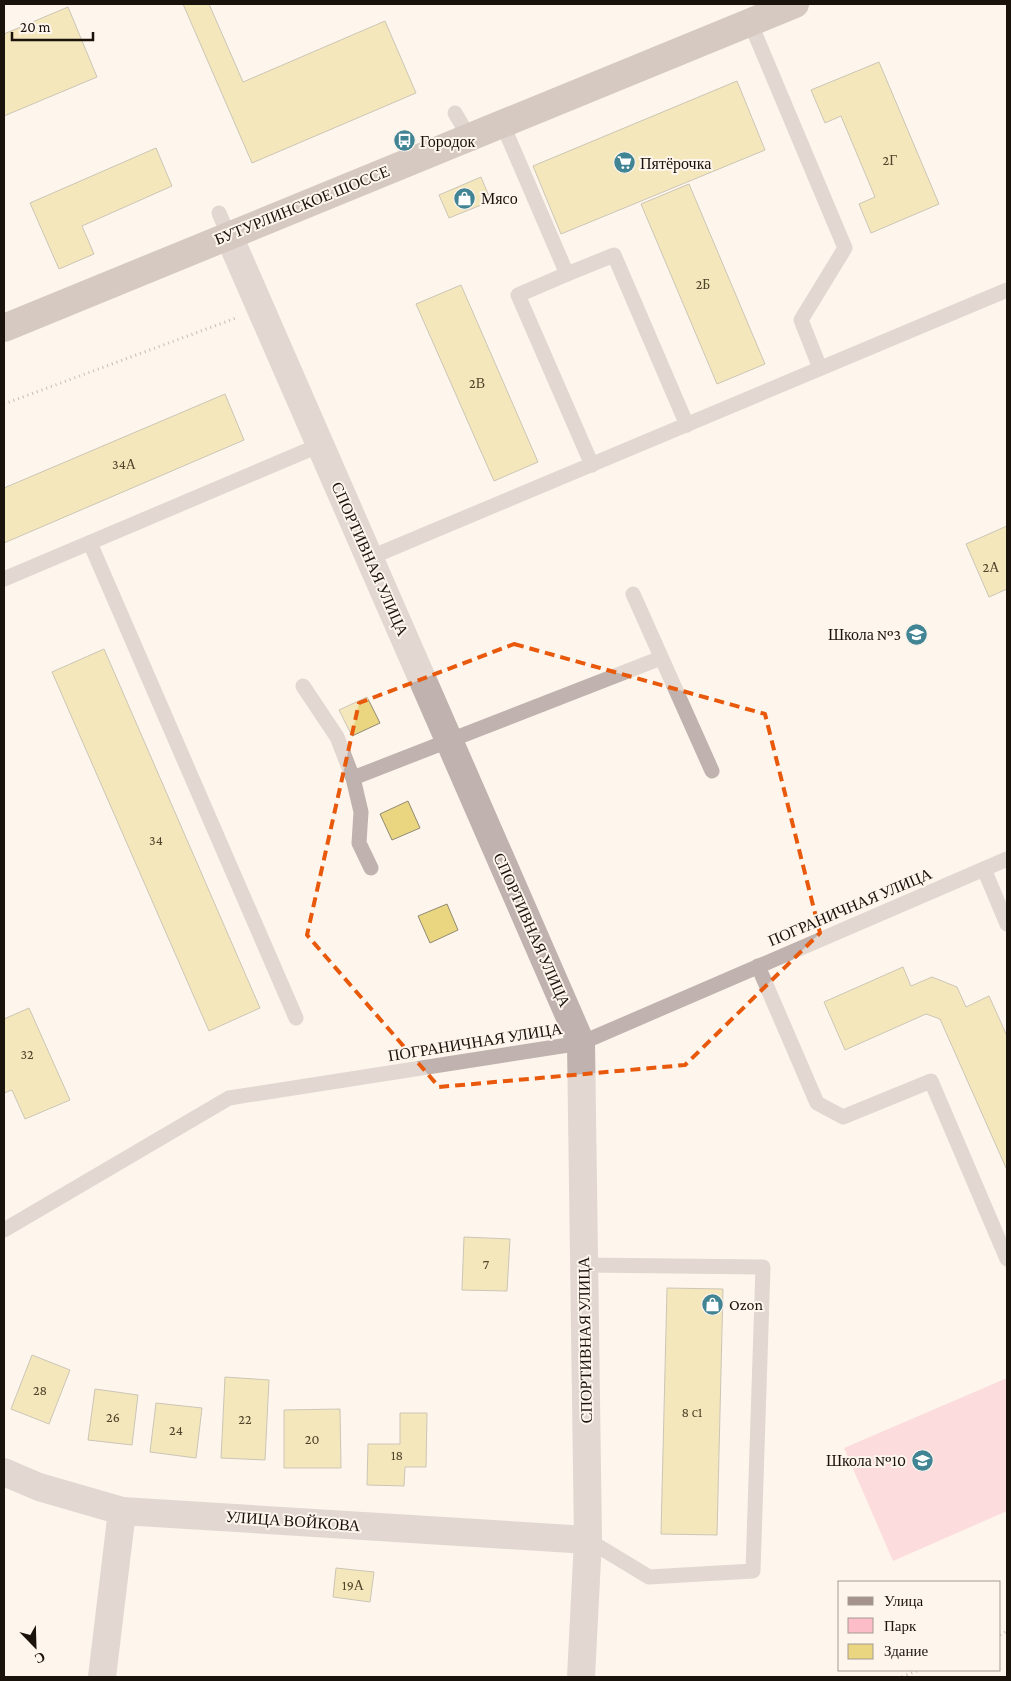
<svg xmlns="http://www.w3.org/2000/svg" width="1011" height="1681" font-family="'Crimson Pro',serif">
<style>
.green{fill:#fcbdc9}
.building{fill:#ead580;stroke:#908b73}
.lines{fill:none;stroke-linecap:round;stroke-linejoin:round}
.path{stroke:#847c74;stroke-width:3;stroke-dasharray:1 4;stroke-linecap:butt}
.lane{stroke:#c0b3af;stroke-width:15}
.street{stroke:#c0b3af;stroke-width:28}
.secondary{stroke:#a5928d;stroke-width:28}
.marked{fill:none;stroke:#e8590c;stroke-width:4;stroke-dasharray:10 6;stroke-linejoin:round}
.labels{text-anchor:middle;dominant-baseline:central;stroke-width:4;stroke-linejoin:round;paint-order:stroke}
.number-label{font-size:14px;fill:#4e4429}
.poi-label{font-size:16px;fill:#1a130c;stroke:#fef5ed;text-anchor:start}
.street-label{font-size:16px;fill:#1a130c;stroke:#fef5ed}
</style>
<rect width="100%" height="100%" fill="#fef5ed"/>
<polygon class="green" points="1007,1378 1007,1511 893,1561 844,1448"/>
<g class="building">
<polygon points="183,4 209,4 243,82 385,21 416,93 252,163"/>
<polygon points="68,7 97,77 4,116 4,34"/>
<polygon points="879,62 939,204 871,233 859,204 875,197 841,116 825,123 811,90"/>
<polygon points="737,81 765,150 561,234 533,166"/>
<polygon points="156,148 172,186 82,226 94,254 59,269 30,203"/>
<polygon points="481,177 491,201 449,218 439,195"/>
<polygon points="689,184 765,364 717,384 641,204"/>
<polygon points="461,285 538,462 494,481 416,304"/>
<polygon points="225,394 244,440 4,543 4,488"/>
<polygon points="1007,526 1007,589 989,597 966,544"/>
<polygon points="104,649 260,1008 209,1031 52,672"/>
<polygon points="367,697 380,723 352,736 339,710"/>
<polygon points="408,801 420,828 392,840 380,814"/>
<polygon points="447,904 458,930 430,943 418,916"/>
<polygon points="903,967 911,986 932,977 957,987 966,1007 989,996 1007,1036 1007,1170 940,1019 926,1014 845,1050 824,1002"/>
<polygon points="29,1008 70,1100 25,1119 12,1090 4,1093 4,1019"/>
<polygon points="464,1237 510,1239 507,1291 462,1290"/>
<polygon points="667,1288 723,1289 717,1535 661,1534"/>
<polygon points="32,1355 70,1370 49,1424 11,1409"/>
<polygon points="225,1377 269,1380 265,1460 221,1458"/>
<polygon points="95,1389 138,1395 132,1445 88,1440"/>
<polygon points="156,1403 202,1408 196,1458 150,1452"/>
<polygon points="340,1409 341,1468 284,1468 284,1410"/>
<polygon points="400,1413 427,1413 426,1467 405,1467 404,1486 367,1485 368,1444 400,1444"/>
<polygon points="336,1568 374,1572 370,1602 333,1597"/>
</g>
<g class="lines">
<g class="path">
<polyline points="4,404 236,318"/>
<polyline points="1000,1635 1007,1631"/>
<polyline points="902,1677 919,1670"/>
</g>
<g class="lane">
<polyline points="750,22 845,248 801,320 820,368"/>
<polyline points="455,113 469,137"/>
<polyline points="502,123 567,274 518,295 592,465"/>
<polyline points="219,213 229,236"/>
<polyline points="567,274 614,255 687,425"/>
<polyline points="90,543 296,1018"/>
<polyline points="369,558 1007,290"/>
<polyline points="4,579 320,445"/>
<polyline points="633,594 712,771"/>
<polyline points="303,686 337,737 353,778 361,812 359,843 371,868"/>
<polyline points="353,778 661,658"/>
<polyline points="984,869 1007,924"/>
<polyline points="758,966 817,1103 843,1117 931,1081 1007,1259"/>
<polyline points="4,1230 229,1098 581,1043 1007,859"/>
<polyline points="584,1265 763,1267 753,1571 649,1577 588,1540"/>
</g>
<g class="street">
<polyline points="229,236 581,1043 588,1540 581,1677"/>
<polyline points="4,1472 39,1487 122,1511 588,1540"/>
<polyline points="102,1677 122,1511"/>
</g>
<polyline class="secondary" points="4,328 795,4"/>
</g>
<path d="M0 0H1011V1681H0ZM514,644L765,714L820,933L685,1065L439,1087L307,935L359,703Z" fill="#fef5ed" fill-opacity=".55" fill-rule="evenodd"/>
<path class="marked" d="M514,644L765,714L820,933L685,1065L439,1087L307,935L359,703Z"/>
<defs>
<symbol id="bus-disc" viewBox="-11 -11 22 22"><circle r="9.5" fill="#418494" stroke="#fef5ed"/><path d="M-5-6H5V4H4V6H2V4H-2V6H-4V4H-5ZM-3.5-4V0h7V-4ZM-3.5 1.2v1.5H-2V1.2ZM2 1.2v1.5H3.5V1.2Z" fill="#fff"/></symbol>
<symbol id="supermarket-disc" viewBox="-11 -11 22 22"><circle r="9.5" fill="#418494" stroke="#fef5ed"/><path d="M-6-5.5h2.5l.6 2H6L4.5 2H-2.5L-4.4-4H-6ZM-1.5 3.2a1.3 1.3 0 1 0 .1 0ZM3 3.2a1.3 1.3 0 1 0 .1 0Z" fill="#fff"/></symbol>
<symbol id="shop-disc" viewBox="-11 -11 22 22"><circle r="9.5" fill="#418494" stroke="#fef5ed"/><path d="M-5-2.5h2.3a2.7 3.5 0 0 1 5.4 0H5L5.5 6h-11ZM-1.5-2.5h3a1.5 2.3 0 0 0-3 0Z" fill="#fff"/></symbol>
<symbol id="school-disc" viewBox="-11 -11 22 22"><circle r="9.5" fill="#418494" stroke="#fef5ed"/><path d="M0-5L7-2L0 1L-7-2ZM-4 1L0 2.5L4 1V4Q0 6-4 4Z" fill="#fff"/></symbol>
</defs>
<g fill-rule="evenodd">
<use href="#bus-disc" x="392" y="128" width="25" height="25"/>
<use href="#supermarket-disc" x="612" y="150" width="25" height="25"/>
<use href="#shop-disc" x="452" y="186" width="25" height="25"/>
<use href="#school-disc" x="904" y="622" width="25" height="25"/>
<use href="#shop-disc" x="700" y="1292" width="25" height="25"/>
<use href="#school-disc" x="910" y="1448" width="25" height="25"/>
</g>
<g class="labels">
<g class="number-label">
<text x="890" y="160">2Г</text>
<text x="703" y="284">2Б</text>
<text x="477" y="383">2В</text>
<text x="124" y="464">34А</text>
<text x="991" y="567">2А</text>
<text x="156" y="840">34</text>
<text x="27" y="1054">32</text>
<text x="486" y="1264">7</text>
<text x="40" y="1390">28</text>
<text x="692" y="1412">8 с1</text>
<text x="113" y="1417">26</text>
<text x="245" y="1419">22</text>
<text x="176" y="1430">24</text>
<text x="312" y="1439">20</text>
<text x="397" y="1455">18</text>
<text x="353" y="1585">19А</text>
</g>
<g class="poi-label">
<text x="420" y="141">Городок</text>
<text x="640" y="163">Пятёрочка</text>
<text x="481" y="198">Мясо</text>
<text x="901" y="634" text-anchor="end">Школа №3</text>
<text x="729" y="1304">Ozon</text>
<text x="906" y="1460" text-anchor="end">Школа №10</text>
</g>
<g class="street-label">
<text transform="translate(302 205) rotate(-22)">БУТУРЛИНСКОЕ ШОССЕ</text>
<text transform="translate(370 559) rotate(66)">СПОРТИВНАЯ УЛИЦА</text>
<text transform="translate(850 907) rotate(-23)">ПОГРАНИЧНАЯ УЛИЦА</text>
<text transform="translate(532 930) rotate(66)">СПОРТИВНАЯ УЛИЦА</text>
<text transform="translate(475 1042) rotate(-9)">ПОГРАНИЧНАЯ УЛИЦА</text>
<text transform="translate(585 1340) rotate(-91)">СПОРТИВНАЯ УЛИЦА</text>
<text transform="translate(293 1521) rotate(4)">УЛИЦА ВОЙКОВА</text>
</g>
</g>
<rect width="1011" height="1681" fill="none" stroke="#1a130c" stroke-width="10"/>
<rect x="838" y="1581" width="162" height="90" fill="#fef5ed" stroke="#a39b93"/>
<rect x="848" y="1597" width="25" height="8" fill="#a5928d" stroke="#a39b93"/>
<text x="884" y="1606" font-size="15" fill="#1a130c">Улица</text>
<rect x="848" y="1618" width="25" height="15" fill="#fcbdc9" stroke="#a39b93"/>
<text x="884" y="1631" font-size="15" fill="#1a130c">Парк</text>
<rect x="848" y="1644" width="25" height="15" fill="#ead580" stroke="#a39b93"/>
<text x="884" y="1656" font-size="15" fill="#1a130c">Здание</text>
<g transform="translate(35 1646) rotate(157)" stroke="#fef5ed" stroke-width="4" paint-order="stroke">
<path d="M0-4L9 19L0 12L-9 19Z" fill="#1a130c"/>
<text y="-8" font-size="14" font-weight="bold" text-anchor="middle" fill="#1a130c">С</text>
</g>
<path d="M12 32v8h81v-8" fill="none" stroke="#1a130c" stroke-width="2.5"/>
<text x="20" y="32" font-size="15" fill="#1a130c" stroke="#fef5ed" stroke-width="4" paint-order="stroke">20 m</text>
</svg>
